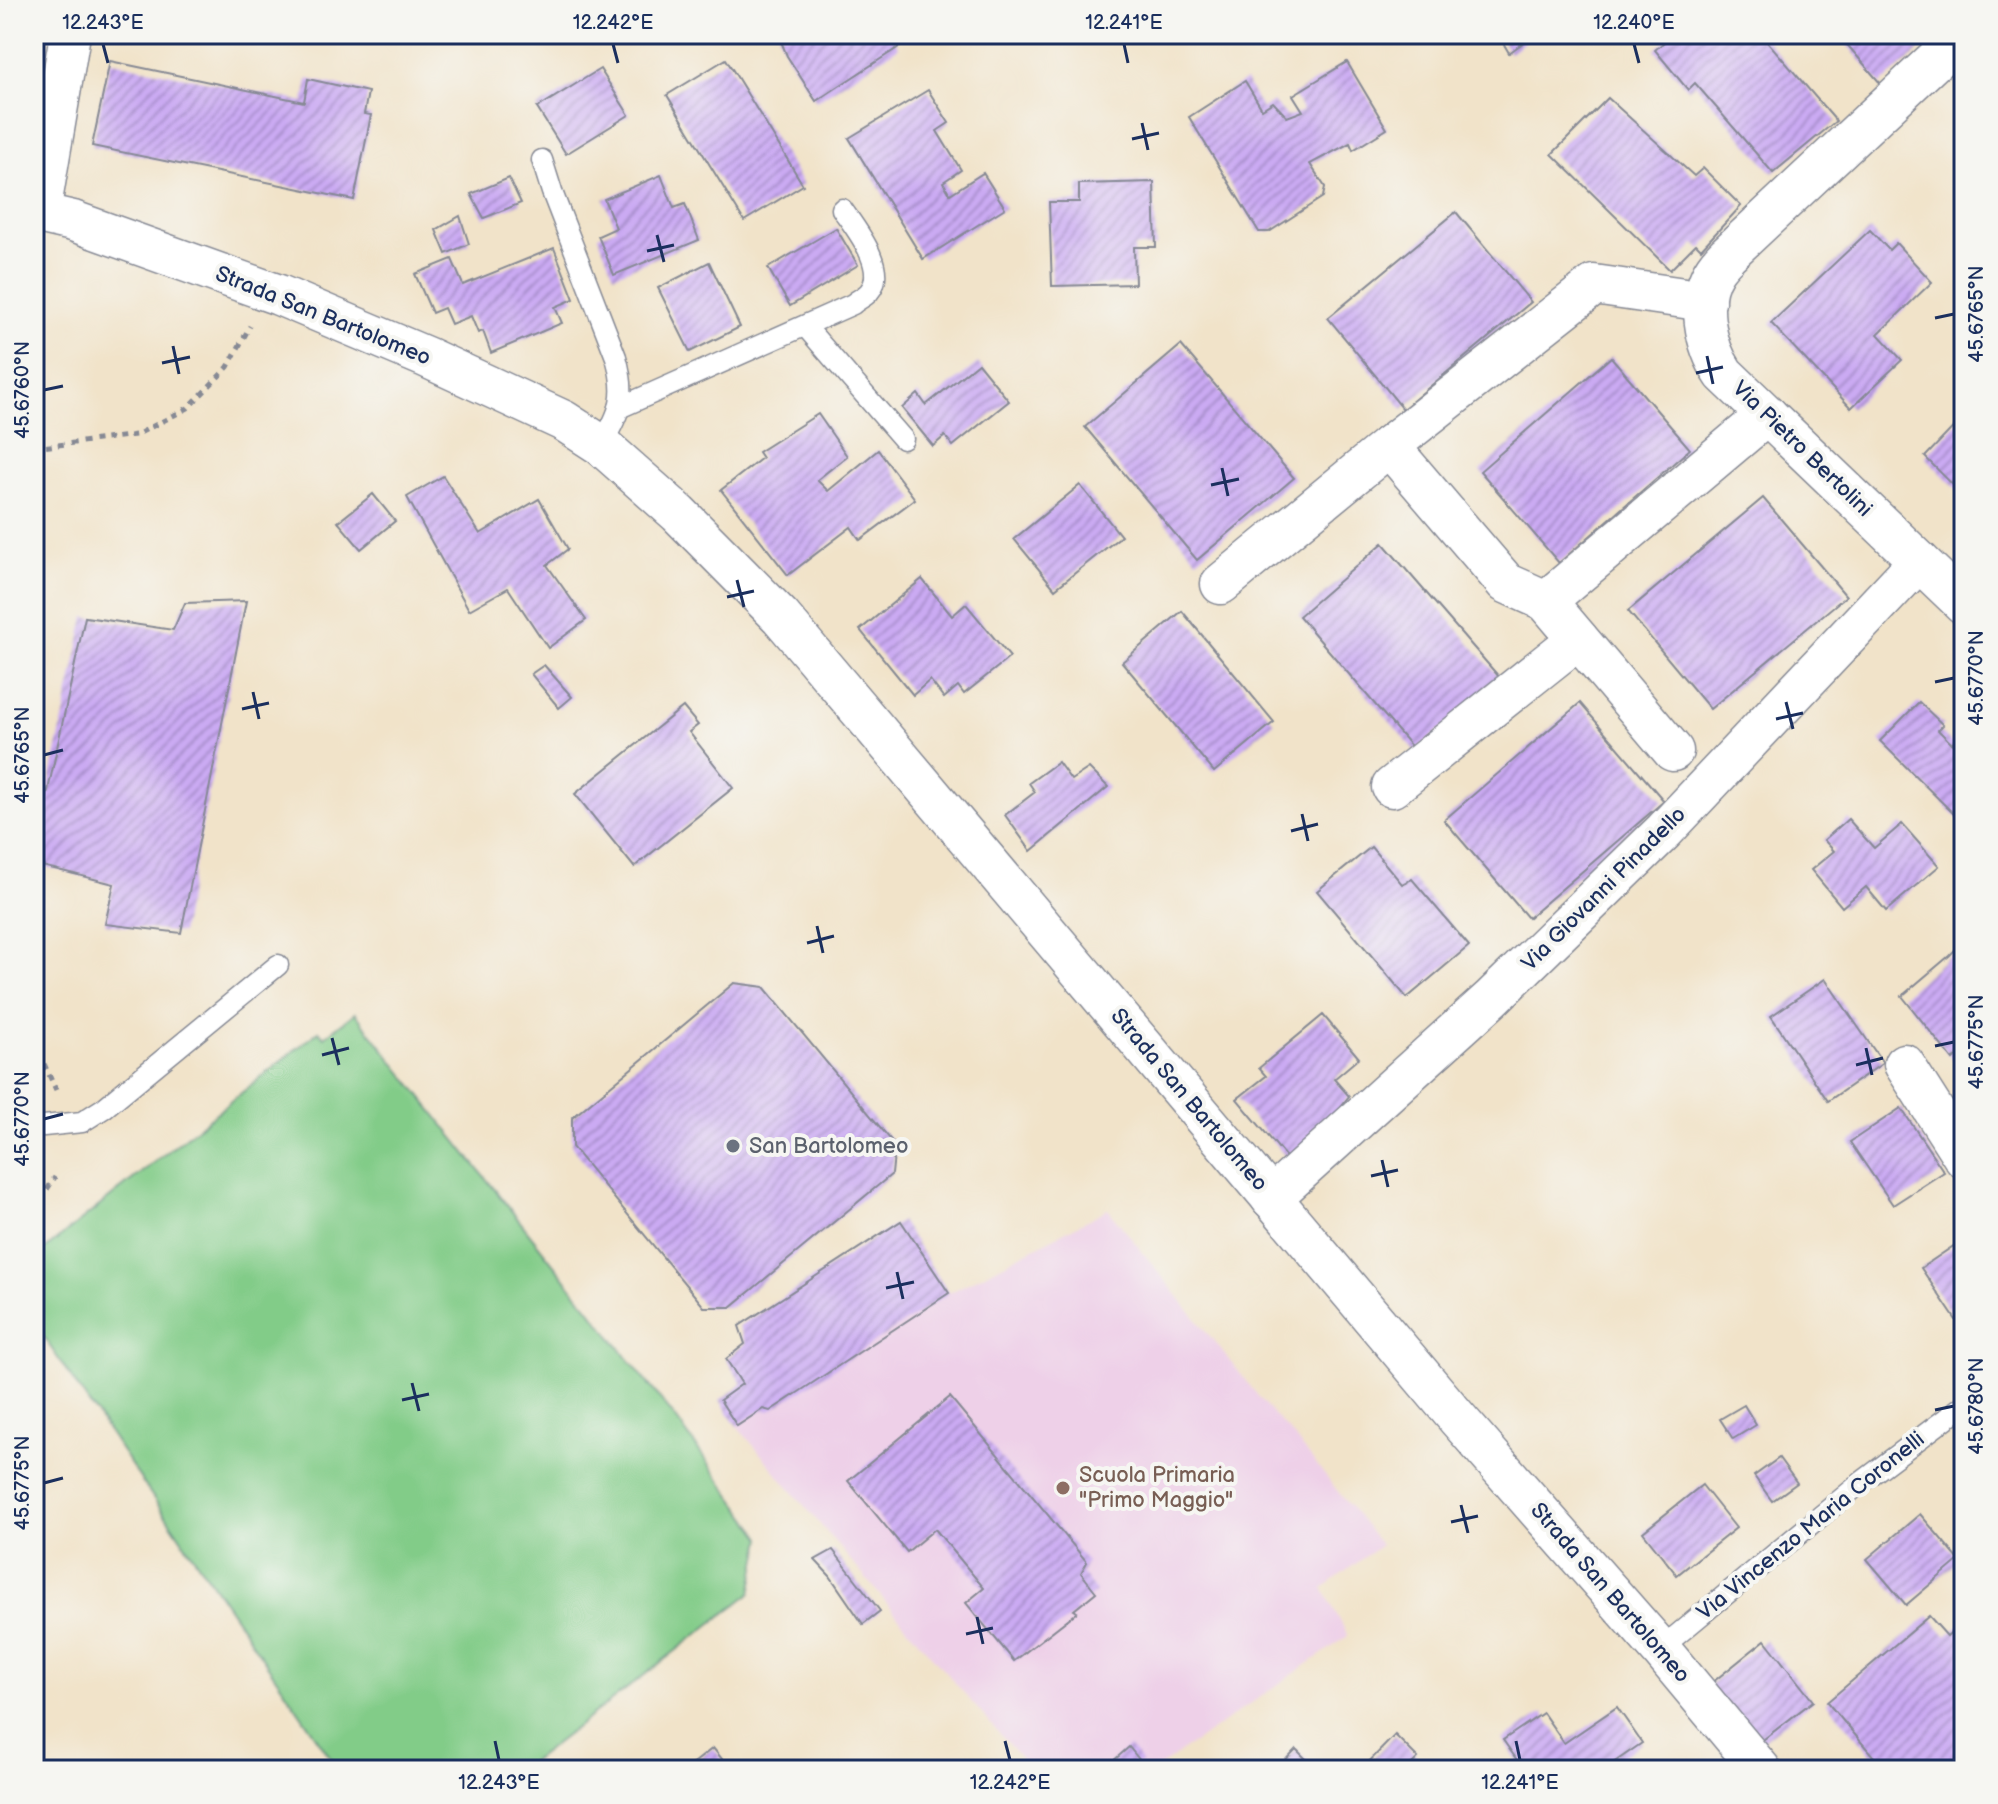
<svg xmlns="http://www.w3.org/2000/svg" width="1998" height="1804" font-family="'Balsamiq Sans',sans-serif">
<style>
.built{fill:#eed0e8}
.green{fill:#82cc88;stroke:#4e7e73;stroke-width:2}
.building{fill:url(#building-hatch)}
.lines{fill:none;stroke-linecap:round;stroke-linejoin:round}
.lane-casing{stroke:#868994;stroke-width:23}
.street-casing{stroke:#868994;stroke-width:43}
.path{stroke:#868994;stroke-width:5;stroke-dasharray:6 6;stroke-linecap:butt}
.lane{stroke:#fff;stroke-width:20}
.street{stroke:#fff;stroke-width:40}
.ticks{fill:none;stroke:#1b2f5e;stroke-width:3}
.worship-dot{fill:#6b7280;stroke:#f6f6f2;stroke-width:3}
.education-dot{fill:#8d6e63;stroke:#f6f6f2;stroke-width:3}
.labels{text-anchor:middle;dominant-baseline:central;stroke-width:8;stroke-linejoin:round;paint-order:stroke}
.street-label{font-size:22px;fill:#1b2f5e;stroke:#f6f6f2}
.worship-label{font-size:22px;fill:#5b616d;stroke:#f6f6f2;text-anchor:start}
.education-label{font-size:22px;fill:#785e54;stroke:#f6f6f2;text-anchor:start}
.neatline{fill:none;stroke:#1b2f5e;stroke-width:3}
.ticks-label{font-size:20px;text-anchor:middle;fill:#1b2f5e}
</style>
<defs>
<pattern id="building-hatch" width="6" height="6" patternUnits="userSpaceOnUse" patternTransform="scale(2)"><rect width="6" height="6" fill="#cbaaf3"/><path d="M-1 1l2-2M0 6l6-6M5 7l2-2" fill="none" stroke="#a48bc8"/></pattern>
</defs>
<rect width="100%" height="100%" fill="#f6f6f2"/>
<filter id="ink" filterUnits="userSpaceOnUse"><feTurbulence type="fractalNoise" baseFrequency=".0125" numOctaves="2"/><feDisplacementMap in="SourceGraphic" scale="16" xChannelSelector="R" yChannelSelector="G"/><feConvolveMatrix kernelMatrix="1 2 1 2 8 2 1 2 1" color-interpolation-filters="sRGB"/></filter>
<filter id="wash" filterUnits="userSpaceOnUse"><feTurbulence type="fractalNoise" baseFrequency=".006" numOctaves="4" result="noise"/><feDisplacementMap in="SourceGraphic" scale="32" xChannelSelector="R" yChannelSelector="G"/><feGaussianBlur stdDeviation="1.8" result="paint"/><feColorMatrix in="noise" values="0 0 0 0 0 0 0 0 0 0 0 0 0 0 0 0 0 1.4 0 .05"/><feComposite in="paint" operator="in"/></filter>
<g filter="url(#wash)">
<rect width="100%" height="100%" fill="#f1e3c9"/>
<polygon class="built" points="1108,1209 1270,1411 1290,1432 1381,1545 1323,1588 1348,1636 1155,1770 1031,1770 923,1646 737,1426 763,1409 770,1411 949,1293"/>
<polygon class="green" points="355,1013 677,1420 762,1538 751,1593 521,1770 339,1770 34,1323 34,1258 319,1031 324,1037"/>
<g id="blocks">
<g class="building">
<polygon points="778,34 891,34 899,47 816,101 787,56"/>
<polygon points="1498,34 1535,34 1509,53"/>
<polygon points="1673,34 1761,34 1836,121 1773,173 1695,83 1688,90 1655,50"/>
<polygon points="1838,34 1939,34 1881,84"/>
<polygon points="726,59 803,185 744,221 667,95"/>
<polygon points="110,61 304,102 308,79 368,92 364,114 371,115 354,200 92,146"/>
<polygon points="1347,62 1387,129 1353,150 1350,143 1310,164 1325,187 1323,197 1269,232 1259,232 1189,117 1245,81 1262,109 1273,102 1287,117 1303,111 1293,95"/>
<polygon points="600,69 629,115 566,154 537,108"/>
<polygon points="928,90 949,123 937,131 961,170 943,182 950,194 983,173 1005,208 923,259 849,138"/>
<polygon points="1608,98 1694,176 1703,168 1741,206 1701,249 1696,244 1670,270 1552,154"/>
<polygon points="661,175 674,208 685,204 699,240 614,275 598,236 616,228 604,199"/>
<polygon points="509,178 521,203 484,218 471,194"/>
<polygon points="1154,182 1156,247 1134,247 1135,284 1052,286 1049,202 1079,202 1079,184"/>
<polygon points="1456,212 1531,302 1403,409 1328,318"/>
<polygon points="460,216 469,244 446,254 436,230"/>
<polygon points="836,228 858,265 790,306 768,268"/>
<polygon points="1870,230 1889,250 1896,243 1932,282 1878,334 1902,360 1851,408 1771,323"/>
<polygon points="554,248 574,299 555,307 562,323 491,353 483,331 478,333 471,316 451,324 444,308 432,313 415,274 452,259 463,285"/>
<polygon points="709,262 740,327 690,352 658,288"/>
<polygon points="1181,345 1294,478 1197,560 1085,427"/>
<polygon points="1611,357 1690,449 1559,563 1480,471"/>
<polygon points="978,363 1009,401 953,446 945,436 933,446 902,408 918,394 926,405"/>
<polygon points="818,414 847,456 817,480 828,491 878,450 915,499 860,540 851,527 788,575 721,490 762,458 758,452"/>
<polygon points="1964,416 1964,488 1961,493 1925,457"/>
<polygon points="443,476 480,534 539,499 568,549 547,565 586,620 548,648 508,588 469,610 407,497"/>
<polygon points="1080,485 1121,536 1055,589 1014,539"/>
<polygon points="373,494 395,521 361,549 338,522"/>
<polygon points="1763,498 1846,596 1710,709 1628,611"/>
<polygon points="1383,543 1500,678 1415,751 1299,616"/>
<polygon points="922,579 952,616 966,604 1010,657 964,694 958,686 944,698 930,680 913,695 860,630"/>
<polygon points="246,601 181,933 105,924 114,884 34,864 34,856 85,617 173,630 185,603"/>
<polygon points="1182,611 1274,722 1214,772 1122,662"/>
<polygon points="544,665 572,697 559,708 531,674"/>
<polygon points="1919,702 1943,725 1938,730 1952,744 1964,731 1964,824 1880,741"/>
<polygon points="1580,703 1664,801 1528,918 1444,820"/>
<polygon points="683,707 698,725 689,732 733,788 634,867 575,794"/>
<polygon points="1058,762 1071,780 1089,768 1108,787 1031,851 1005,815 1035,792 1029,783"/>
<polygon points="1848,819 1874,848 1902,824 1939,866 1886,911 1866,887 1842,907 1811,870 1834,851 1824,840"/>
<polygon points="1371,847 1402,884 1412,879 1469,946 1407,998 1317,891"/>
<polygon points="1964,941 1964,1051 1953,1060 1902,996 1949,956"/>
<polygon points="1825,979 1883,1063 1828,1101 1771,1016"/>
<polygon points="734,983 764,987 895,1145 892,1174 731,1307 704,1307 572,1147 572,1118"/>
<polygon points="1323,1015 1359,1058 1334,1079 1349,1096 1342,1105 1349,1113 1290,1162 1237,1099 1266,1076 1259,1068"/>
<polygon points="1901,1108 1944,1172 1893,1205 1850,1142"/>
<polygon points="901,1221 949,1293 770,1411 763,1409 737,1426 720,1400 742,1384 726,1359 745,1344 739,1326"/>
<polygon points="1964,1239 1964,1332 1921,1268"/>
<polygon points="950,1397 1087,1562 1081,1573 1096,1592 1074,1610 1077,1612 1014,1661 966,1603 984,1588 935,1529 907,1552 848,1481"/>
<polygon points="1744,1405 1756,1425 1733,1439 1720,1419"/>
<polygon points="1779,1458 1797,1483 1772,1501 1754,1476"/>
<polygon points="1702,1485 1736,1528 1677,1575 1643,1532"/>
<polygon points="1920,1514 1959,1560 1906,1605 1867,1559"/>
<polygon points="833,1550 880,1611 863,1624 830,1576 815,1560"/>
<polygon points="1929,1616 1947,1636 1964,1621 1964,1770 1885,1770 1827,1702"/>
<polygon points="1765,1640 1813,1701 1755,1746 1708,1686"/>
<polygon points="1617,1707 1642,1743 1603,1770 1524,1770 1503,1740 1543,1713 1564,1743"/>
<polygon points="1395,1735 1418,1758 1410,1766 1414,1770 1361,1770"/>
<polygon points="1129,1747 1141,1762 1132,1770 1103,1770"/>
<polygon points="713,1748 731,1770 685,1770"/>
<polygon points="1296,1749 1317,1770 1276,1770"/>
</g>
</g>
</g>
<g filter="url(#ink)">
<use href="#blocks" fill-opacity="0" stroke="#868994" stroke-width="2"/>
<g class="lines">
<defs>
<g id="lane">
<path d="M542,160L552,192L616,357C627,396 621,412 601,445"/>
<polyline points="805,326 903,439"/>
<path d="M619,408L853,304C857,300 865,297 869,292C889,269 855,228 842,209"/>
<polyline points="34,1127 82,1122 104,1108 278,965"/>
<polyline points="1660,1649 1863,1481 1964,1405"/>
</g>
<g id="street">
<path d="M1963,34L1728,254C1724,258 1719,263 1715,269C1695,299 1705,346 1724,374L1964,604"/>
<polyline points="34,212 73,221 279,295 426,357 564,421 601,445 679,514 781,617 1458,1419 1660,1649 1761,1770"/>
<polyline points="40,213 70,34"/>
<polyline points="1221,584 1389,446"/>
<polyline points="1546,601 1506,583 1389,446 1594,285 1705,301"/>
<polyline points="1673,751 1546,601 1767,415"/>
<polyline points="1392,787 1578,639"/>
<polyline points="1904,1064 1964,1158"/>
<polyline points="1271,1198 1492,998 1664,831 1919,561"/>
</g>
</defs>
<use href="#lane" class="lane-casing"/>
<use href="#street" class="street-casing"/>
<g class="path">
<polyline points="34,448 136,435 188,408 228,367 250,326"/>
<polyline points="34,1042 56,1090"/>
<polyline points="34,1210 55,1177"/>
</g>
<use href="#lane" class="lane"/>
<use href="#street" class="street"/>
</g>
</g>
<path class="ticks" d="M103,44L108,63M613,44L618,63M1124,44L1128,63M1634,44L1639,63M1142,123L1148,150M1132,139L1159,133M657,235L664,262M647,251L674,245M1935,318L1954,314M173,346L179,374M1707,356L1713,384M162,363L190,357M1696,373L1723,367M44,390L63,386M1222,468L1228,496M1211,485L1239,479M737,580L744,607M727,597L754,591M1935,682L1954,678M253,692L259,719M1786,702L1793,729M242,709L269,703M1776,719L1803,713M44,755L63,750M1302,814L1308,841M1291,831L1318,824M817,926L823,953M807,943L834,936M332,1038L339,1065M1935,1046L1954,1042M1866,1048L1872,1075M322,1055L349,1048M1856,1065L1883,1058M44,1119L63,1114M1382,1160L1388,1187M1371,1176L1398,1170M897,1272L903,1299M886,1288L914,1282M412,1383L419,1411M402,1400L429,1394M1935,1410L1954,1406M44,1483L63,1478M1461,1505L1468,1533M1451,1522L1478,1516M977,1617L983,1644M966,1634L993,1628M495,1741L499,1760M1005,1741L1010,1760M1516,1741L1520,1760"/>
<circle class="worship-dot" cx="733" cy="1146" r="8"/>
<circle class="education-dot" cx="1063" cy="1488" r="8"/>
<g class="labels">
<g class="street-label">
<text transform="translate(323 316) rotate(22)">Strada San Bartolomeo</text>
<text transform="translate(1802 449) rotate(44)">Via Pietro Bertolini</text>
<text transform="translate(1604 889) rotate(-45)">Via Giovanni Pinadello</text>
<text transform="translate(1189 1100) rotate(50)">Strada San Bartolomeo</text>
<text transform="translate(1811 1526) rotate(-39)">Via Vincenzo Maria Coronelli</text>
<text transform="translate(1610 1593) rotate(49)">Strada San Bartolomeo</text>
</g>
<g class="worship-label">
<text x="749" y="1146">San Bartolomeo</text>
</g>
<g class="education-label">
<text x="1079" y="1475">Scuola Primaria<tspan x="1079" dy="25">"Primo Maggio"</tspan></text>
</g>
</g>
<rect width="1998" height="1804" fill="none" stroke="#f6f6f2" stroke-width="88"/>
<rect x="44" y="44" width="1910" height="1716" class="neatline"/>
<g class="ticks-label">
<text x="103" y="29">12.243°E</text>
<text x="613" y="29">12.242°E</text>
<text x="1124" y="29">12.241°E</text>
<text x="1634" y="29">12.240°E</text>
<text transform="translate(1976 314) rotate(-90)" y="7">45.6765°N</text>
<text transform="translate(22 390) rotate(-90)" y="7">45.6760°N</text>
<text transform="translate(1976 678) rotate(-90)" y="7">45.6770°N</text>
<text transform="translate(22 755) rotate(-90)" y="7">45.6765°N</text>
<text transform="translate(1976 1042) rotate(-90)" y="7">45.6775°N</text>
<text transform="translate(22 1119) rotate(-90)" y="7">45.6770°N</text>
<text transform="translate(1976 1406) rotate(-90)" y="7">45.6780°N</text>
<text transform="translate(22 1483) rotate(-90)" y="7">45.6775°N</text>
<text x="499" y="1789">12.243°E</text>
<text x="1010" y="1789">12.242°E</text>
<text x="1520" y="1789">12.241°E</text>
</g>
</svg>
